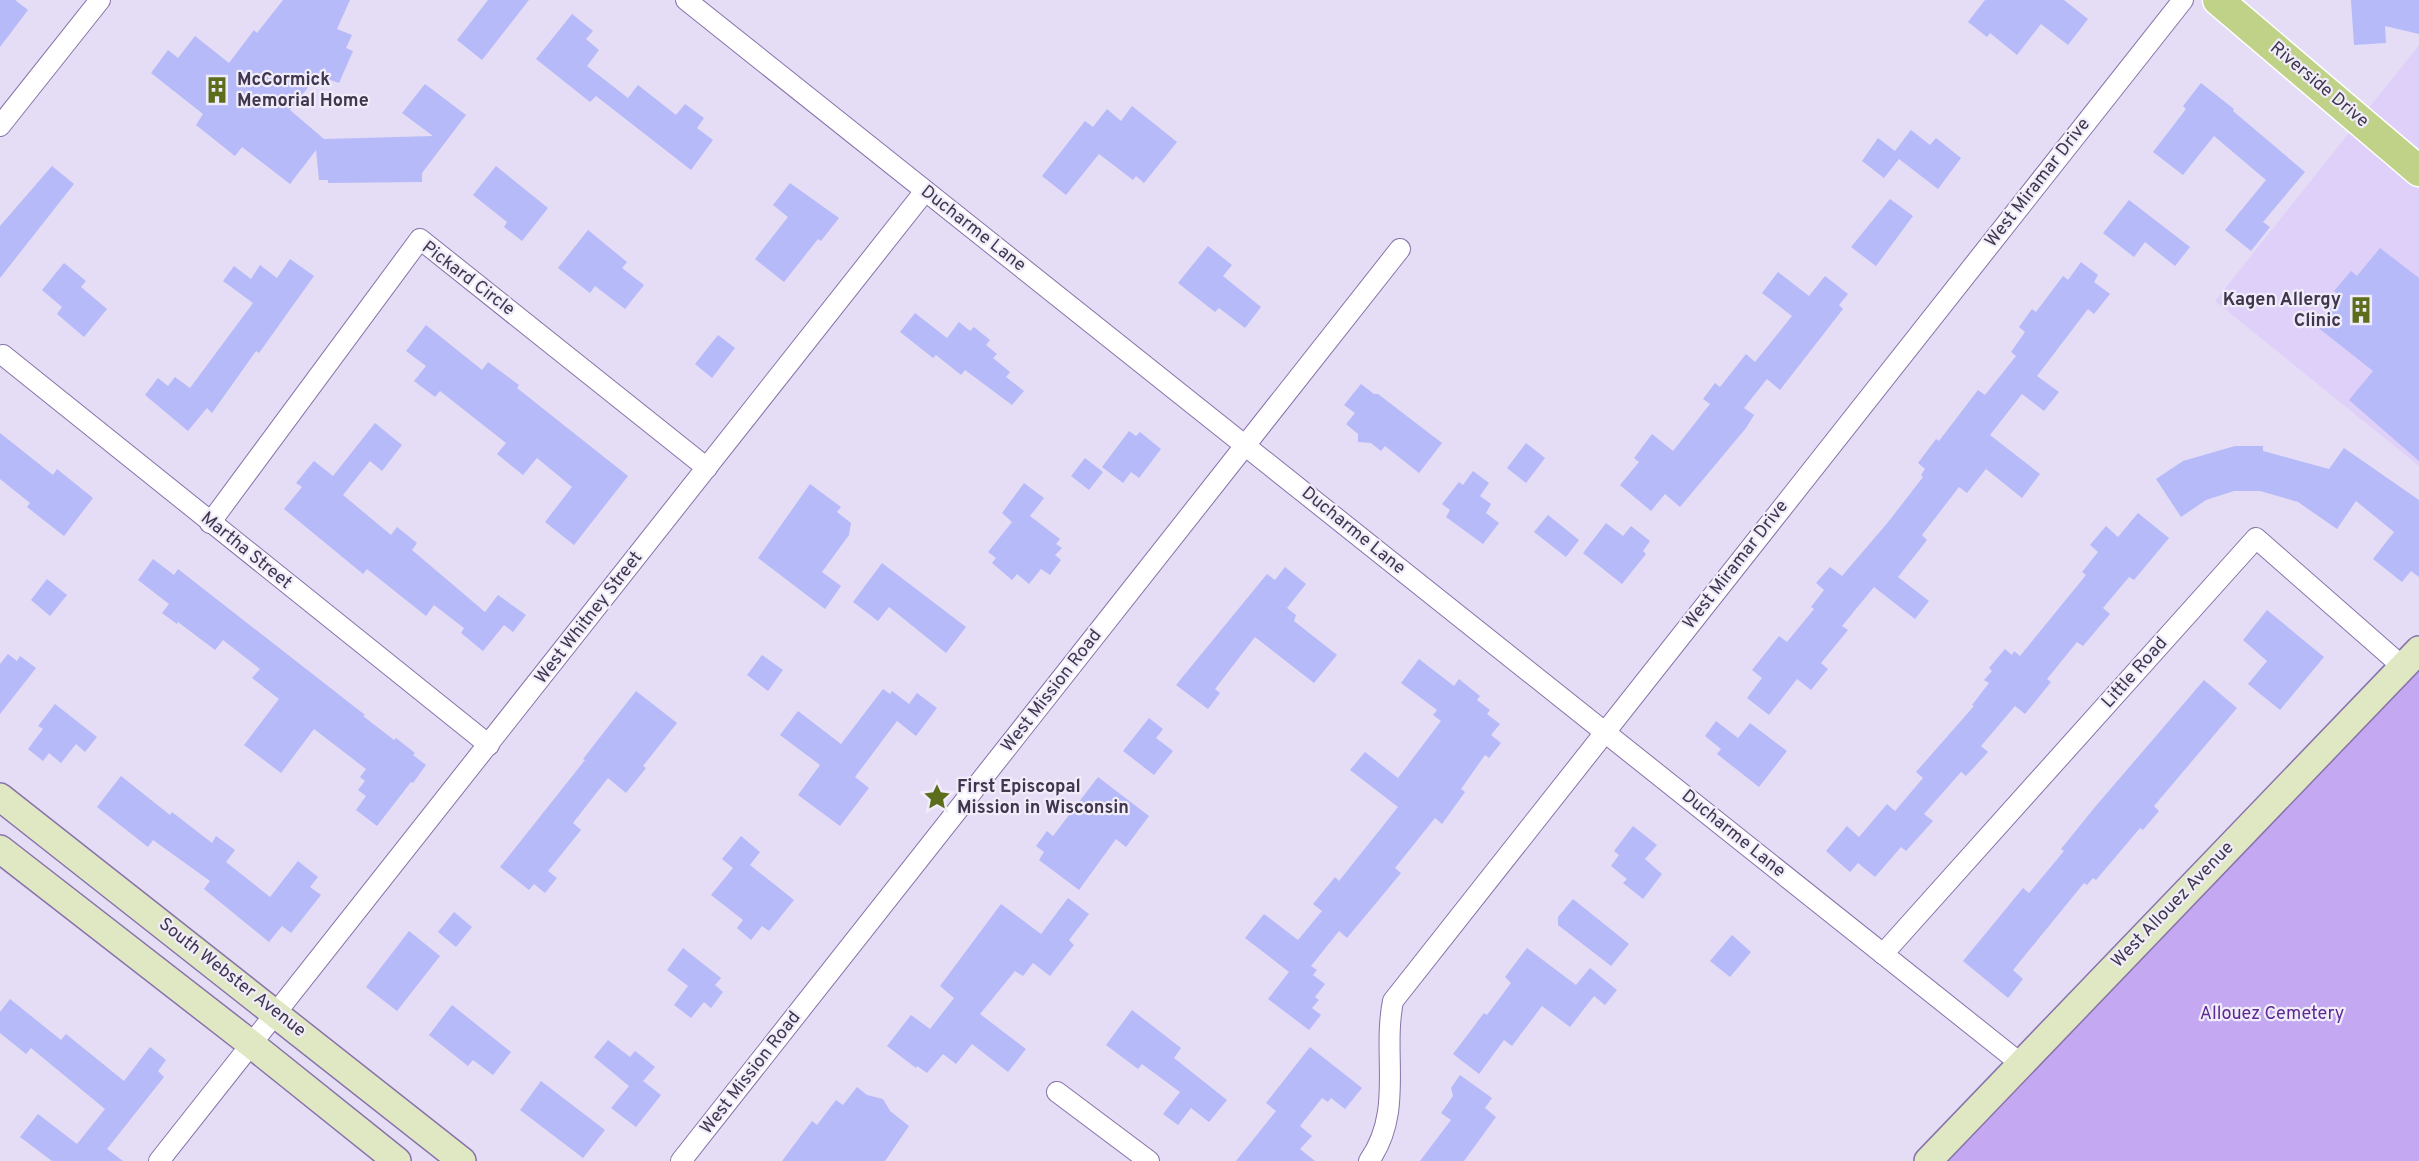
<svg xmlns="http://www.w3.org/2000/svg" width="2419" height="1161" font-family="Overpass,sans-serif">
<style>
.built{fill:#dfd0fa}
.green{fill:#c4a8f2}
.building{fill:#b6baf8}
.lines{fill:none;stroke-linecap:round;stroke-linejoin:round}
.street-casing{stroke:#8872aa;stroke-width:22}
.secondary-casing{stroke:#8872aa;stroke-width:30}
.primary-casing{stroke:#fff;stroke-width:33}
.street{stroke:#fff;stroke-width:20}
.secondary{stroke:#e0e8c3;stroke-width:27}
.primary{stroke:#c0d188;stroke-width:30}
.labels{text-anchor:middle;dominant-baseline:central;stroke-width:4.5;stroke-linejoin:round;paint-order:stroke}
.poi-label{font-size:18px;font-weight:bold;fill:#40374f;stroke:#f0ecf9;text-anchor:start}
.street-label{font-size:18px;fill:#40374f;stroke:#f0ecf9}
.park-label{font-size:18px;fill:#5c2893;stroke:#f0ecf9}
</style>
<rect width="100%" height="100%" fill="#e5ddf6"/>
<polygon class="built" points="2419,45 2419,466 2215,301"/>
<polygon class="green" points="2419,650 2419,1161 1928,1161"/>
<g class="building">
<polygon points="0,0 15,0 28,10 0,47"/>
<polygon points="283,0 350,0 337,29 352,35 346,48 353,51 339,83 331,80 310,85 290,110 324,139 433,136 402,113 425,84 466,115 422,173 422,182 328,183 328,180 319,180 316,150 290,184 242,147 235,156 196,125 203,114 151,73 168,50 178,58 195,36 229,63 254,30 257,33"/>
<polygon points="488,0 529,0 482,60 457,40"/>
<polygon points="1985,0 2064,0 2088,19 2068,45 2041,24 2017,55 1990,33 1987,37 1968,22"/>
<polygon points="2351,0 2419,0 2419,34 2385,26 2386,43 2354,45"/>
<polygon points="572,14 593,31 586,39 599,50 587,66 628,98 638,85 676,115 685,104 704,118 697,128 713,140 691,170 596,96 590,102 536,59"/>
<polygon points="2201,83 2234,109 2233,111 2305,172 2263,222 2270,227 2251,251 2225,230 2266,180 2214,136 2183,175 2153,152 2186,109 2183,106"/>
<polygon points="1132,106 1177,142 1144,183 1136,176 1133,180 1099,154 1066,195 1042,176 1085,121 1093,127 1107,109 1121,121"/>
<polygon points="1911,130 1930,145 1936,138 1961,158 1938,189 1899,159 1884,178 1862,161 1878,138 1895,151"/>
<polygon points="52,166 74,184 0,278 0,226"/>
<polygon points="496,166 548,208 522,241 504,227 507,222 473,195"/>
<polygon points="790,183 839,218 821,241 818,239 784,282 755,259 788,217 773,205"/>
<polygon points="1890,199 1913,216 1876,266 1851,247"/>
<polygon points="2129,200 2190,247 2175,266 2145,242 2134,257 2103,233"/>
<polygon points="588,230 627,262 622,268 644,285 625,309 595,286 590,293 558,268"/>
<polygon points="1208,246 1232,265 1223,276 1261,307 1245,328 1219,308 1215,312 1178,283"/>
<polygon points="2380,248 2419,278 2419,461 2349,400 2373,371 2316,326 2340,295 2334,291 2351,271 2357,276"/>
<polygon points="290,259 314,276 259,353 256,351 212,413 207,408 188,431 145,395 158,378 168,386 175,377 190,388 253,303 223,281 234,266 251,279 260,265 277,278"/>
<polygon points="2081,262 2098,275 2094,282 2110,294 2094,314 2088,309 2037,376 2059,392 2044,411 2022,394 1990,435 2040,474 2022,498 1986,469 1967,493 1959,487 1922,535 1927,540 1898,577 1929,601 1915,619 1874,587 1842,626 1848,630 1821,663 1828,669 1811,690 1797,679 1769,715 1747,698 1762,678 1752,670 1779,636 1787,642 1814,609 1811,607 1824,590 1816,583 1830,567 1842,576 1889,521 1923,477 1921,475 1925,469 1918,463 1936,439 1939,441 1978,390 1985,395 2016,356 2011,352 2025,332 2019,327 2032,309 2036,312 2063,276 2068,280"/>
<polygon points="64,263 86,281 81,287 107,309 84,337 57,314 62,307 42,290"/>
<polygon points="1778,272 1809,296 1825,276 1848,294 1839,305 1843,309 1780,390 1767,379 1744,408 1754,415 1746,428 1680,507 1665,494 1651,511 1620,485 1639,462 1634,458 1652,434 1673,451 1710,404 1703,399 1715,383 1720,387 1746,354 1755,362 1792,316 1762,293"/>
<polygon points="915,313 947,338 959,322 970,331 974,327 990,340 986,345 997,354 993,358 1010,372 1006,377 1024,391 1012,405 965,370 961,375 936,355 933,358 900,332"/>
<polygon points="426,325 482,370 488,362 519,385 517,388 628,476 574,545 545,522 572,487 537,458 523,475 497,454 506,443 440,391 435,397 414,381 426,366 406,351"/>
<polygon points="718,335 735,348 712,378 695,364"/>
<polygon points="1361,384 1374,394 1378,394 1442,443 1419,473 1385,446 1381,451 1371,443 1358,442 1358,434 1346,424 1355,413 1344,405"/>
<polygon points="375,423 402,445 382,471 370,461 343,495 391,535 397,527 417,543 412,550 485,612 498,595 526,615 513,632 504,625 483,651 461,633 464,628 434,605 426,616 367,569 363,574 284,509 302,487 296,483 314,461 333,476"/>
<polygon points="1129,431 1136,436 1140,432 1161,449 1139,478 1131,472 1123,483 1102,467"/>
<polygon points="0,433 53,475 57,469 93,498 64,536 27,507 30,503 0,479"/>
<polygon points="1526,443 1545,458 1526,483 1507,468"/>
<polygon points="2235,446 2263,446 2263,451 2329,469 2344,448 2419,500 2419,577 2411,571 2402,582 2373,559 2394,532 2356,501 2337,529 2298,502 2260,491 2234,491 2206,500 2181,517 2156,479 2183,461"/>
<polygon points="1085,458 1103,472 1089,490 1071,476"/>
<polygon points="1473,471 1489,483 1480,496 1491,504 1486,513 1499,523 1483,544 1446,517 1450,510 1442,504 1459,482 1463,485"/>
<polygon points="1024,483 1044,498 1030,516 1060,539 1056,544 1062,548 1055,555 1061,560 1050,575 1041,569 1029,584 1017,574 1012,580 992,563 996,558 988,552 1012,522 1002,513"/>
<polygon points="810,484 841,507 837,512 851,523 849,535 822,572 841,586 825,609 758,558"/>
<polygon points="2138,513 2169,538 2134,580 2129,577 2103,608 2110,614 2083,646 2077,642 2047,679 2051,682 2025,714 2015,706 1981,746 1988,752 1966,776 1961,772 1924,814 1933,821 1906,851 1901,847 1875,877 1858,863 1850,872 1826,851 1847,826 1859,837 1887,804 1895,811 1923,778 1916,772 1974,706 1972,705 1989,683 1984,680 1992,671 1989,668 2005,649 2012,655 2014,651 2020,656 2086,575 2082,572 2098,552 2090,545 2106,526 2118,537"/>
<polygon points="1548,515 1579,540 1566,557 1534,532"/>
<polygon points="1606,523 1623,536 1631,526 1650,541 1643,551 1646,554 1622,584 1583,553"/>
<polygon points="153,559 174,575 178,569 365,715 363,716 394,740 396,738 415,753 413,755 426,765 413,783 411,782 377,826 356,810 366,796 358,790 365,781 360,777 366,769 314,729 281,773 244,745 279,699 252,678 260,669 223,640 215,650 178,622 177,624 162,613 169,604 138,580"/>
<polygon points="882,563 966,627 946,653 889,607 878,621 853,602"/>
<polygon points="1285,567 1306,584 1287,608 1296,615 1294,621 1337,655 1314,683 1255,637 1215,689 1220,693 1208,709 1176,685 1267,574 1275,580"/>
<polygon points="47,579 67,595 50,616 31,600"/>
<polygon points="2267,610 2324,657 2280,710 2248,684 2267,661 2243,640"/>
<polygon points="8,654 17,661 20,656 36,668 0,714 0,664"/>
<polygon points="762,655 783,670 768,691 747,675"/>
<polygon points="1419,659 1454,686 1459,679 1480,696 1477,700 1490,710 1487,714 1500,724 1491,735 1501,743 1489,758 1485,755 1461,789 1465,792 1442,824 1435,818 1395,868 1401,873 1347,938 1339,931 1311,966 1317,970 1313,975 1325,984 1315,997 1319,1000 1312,1008 1321,1015 1309,1030 1268,999 1289,972 1245,938 1264,914 1298,940 1322,911 1313,904 1335,877 1339,881 1398,807 1350,770 1365,752 1398,778 1441,721 1433,715 1437,710 1401,683"/>
<polygon points="2204,680 2237,708 2154,806 2159,811 2143,830 2140,828 2096,880 2093,878 2087,885 2084,883 2013,970 2023,979 2008,998 1963,961 2023,888 2029,893 2064,851 2061,849 2095,807"/>
<polygon points="883,689 890,694 892,691 909,704 917,693 937,708 916,736 897,721 855,777 869,788 840,826 798,795 820,765 780,735 798,711 841,744"/>
<polygon points="636,691 677,723 643,766 646,768 626,793 608,778 573,823 581,830 548,871 557,878 545,893 534,884 529,890 500,867 585,760 583,759"/>
<polygon points="55,704 97,737 85,752 76,744 61,763 49,753 43,761 28,749 43,729 38,726"/>
<polygon points="1149,718 1163,729 1156,738 1173,751 1154,775 1123,751"/>
<polygon points="1716,721 1738,738 1750,723 1787,751 1759,787 1717,754 1721,749 1705,736"/>
<polygon points="121,776 170,815 172,812 212,843 216,836 235,850 226,862 270,897 298,861 318,877 310,887 321,895 291,933 282,926 269,942 204,889 210,881 153,840 148,847 97,807"/>
<polygon points="1098,777 1149,816 1126,847 1116,839 1079,890 1039,860 1044,852 1036,846 1047,831 1053,836"/>
<polygon points="1633,826 1657,845 1645,859 1662,874 1643,899 1623,883 1627,879 1611,866 1619,855 1614,851"/>
<polygon points="741,836 760,852 750,865 794,900 769,931 762,926 751,940 737,928 743,920 711,895 733,868 722,859"/>
<polygon points="1068,898 1089,914 1069,940 1074,945 1050,976 1033,963 1023,976 1015,971 980,1014 1026,1049 1008,1072 972,1044 956,1064 943,1054 927,1073 917,1066 916,1068 887,1046 911,1015 930,1029 954,998 940,986 1001,904 1041,934"/>
<polygon points="1573,899 1629,944 1611,966 1558,925 1558,917"/>
<polygon points="454,912 472,927 456,947 438,932"/>
<polygon points="409,931 440,956 397,1011 366,987"/>
<polygon points="1732,935 1751,952 1730,977 1710,961"/>
<polygon points="683,948 721,978 715,985 723,992 711,1008 704,1002 691,1018 674,1005 688,986 667,970"/>
<polygon points="1527,948 1576,985 1590,968 1617,990 1605,1005 1594,996 1570,1027 1542,1006 1512,1046 1504,1040 1479,1074 1453,1054 1484,1013 1487,1015 1511,983 1505,977"/>
<polygon points="10,999 61,1040 66,1034 124,1081 150,1047 166,1060 158,1071 164,1077 107,1149 123,1161 52,1161 20,1137 38,1114 77,1144 105,1109 31,1048 26,1054 0,1033 0,1012"/>
<polygon points="452,1005 511,1052 493,1075 473,1060 468,1066 429,1035"/>
<polygon points="1132,1010 1181,1048 1174,1058 1227,1100 1209,1122 1191,1108 1178,1125 1163,1114 1180,1092 1142,1064 1138,1069 1106,1045"/>
<polygon points="608,1040 630,1057 635,1051 655,1067 643,1081 661,1095 636,1127 611,1108 629,1086 594,1057"/>
<polygon points="1310,1047 1362,1088 1345,1109 1331,1098 1328,1102 1322,1098 1300,1126 1312,1136 1300,1149 1315,1161 1236,1161 1276,1111 1266,1103"/>
<polygon points="1460,1075 1492,1098 1485,1108 1496,1117 1464,1161 1420,1161 1451,1120 1441,1113 1453,1096 1451,1088"/>
<polygon points="541,1081 605,1130 583,1158 520,1110"/>
<polygon points="857,1087 867,1095 883,1099 890,1111 909,1126 885,1161 782,1161 812,1121 817,1125 836,1100 843,1105"/>
</g>
<g class="lines">
<defs>
<g id="street">
<polyline points="686,0 2020,1063"/>
<polyline points="0,126 100,0"/>
<polyline points="3,355 489,745"/>
<polyline points="210,523 420,239 707,468"/>
<polyline points="1883,954 2256,538 2403,667"/>
<polyline points="1057,1092 1149,1161"/>
<polyline points="159,1161 925,191"/>
<polyline points="681,1161 1400,249"/>
<path d="M1369,1161C1404,1111 1382,1056 1393,1001L2183,0"/>
</g>
<g id="secondary">
<polyline points="0,797 462,1161"/>
<polyline points="0,849 251,1044 397,1161"/>
<polyline points="1928,1161 2419,650"/>
</g>
<polyline id="primary" points="2218,0 2419,171"/>
</defs>
<use href="#street" class="street-casing"/>
<use href="#secondary" class="secondary-casing"/>
<use href="#primary" class="primary-casing"/>
<use href="#street" class="street"/>
<use href="#secondary" class="secondary"/>
<use href="#primary" class="primary"/>
</g>
<defs>
<symbol id="building-bare" viewBox="-9 -9 18 18"><path d="M-4-6H4V6H1V3H-1V6H-4ZM-2.5-4.3h1.7v1.8h-1.7ZM.8-4.3h1.7v1.8H.8ZM-2.5-1h1.7V.8h-1.7ZM.8-1h1.7V.8H.8Z" fill="#5c6e1c" stroke="#f0ecf9" stroke-width="2.5" paint-order="stroke"/></symbol>
<symbol id="sight-bare" viewBox="-9 -9 18 18"><path d="M0-6L1.8-2.2L6-1.7L2.9 1.2L3.7 5.4L0 3.3L-3.7 5.4L-2.9 1.2L-6-1.7L-1.8-2.2Z" fill="#5c6e1c" stroke="#f0ecf9" stroke-width="2.5" paint-order="stroke"/></symbol>
</defs>
<g fill-rule="evenodd">
<use href="#building-bare" x="198" y="71" width="38" height="38"/>
<use href="#building-bare" x="2342" y="291" width="38" height="38"/>
<use href="#sight-bare" x="918" y="778" width="38" height="38"/>
</g>
<g class="labels">
<g class="poi-label">
<text x="237" y="80">McCormick<tspan x="237" dy="21">Memorial Home</tspan></text>
<text x="2341" y="300" text-anchor="end">Kagen Allergy<tspan x="2341" dy="21">Clinic</tspan></text>
<text x="957" y="787">First Episcopal<tspan x="957" dy="21">Mission in Wisconsin</tspan></text>
</g>
<g class="street-label">
<text transform="translate(2319 85) rotate(40)">Riverside Drive</text>
<text transform="translate(2038 183) rotate(-52)">West Miramar Drive</text>
<text transform="translate(973 229) rotate(38)">Ducharme Lane</text>
<text transform="translate(468 279) rotate(37)">Pickard Circle</text>
<text transform="translate(1353 531) rotate(39)">Ducharme Lane</text>
<text transform="translate(246 551) rotate(39)">Martha Street</text>
<text transform="translate(1736 565) rotate(-52)">West Miramar Drive</text>
<text transform="translate(589 618) rotate(-52)">West Whitney Street</text>
<text transform="translate(2135 673) rotate(-48)">Little Road</text>
<text transform="translate(1052 691) rotate(-52)">West Mission Road</text>
<text transform="translate(1733 834) rotate(39)">Ducharme Lane</text>
<text transform="translate(2173 905) rotate(-46)">West Allouez Avenue</text>
<text transform="translate(232 978) rotate(38)">South Webster Avenue</text>
<text transform="translate(751 1073) rotate(-52)">West Mission Road</text>
</g>
<g class="park-label">
<text x="2272" y="1014">Allouez Cemetery</text>
</g>
</g>
</svg>
